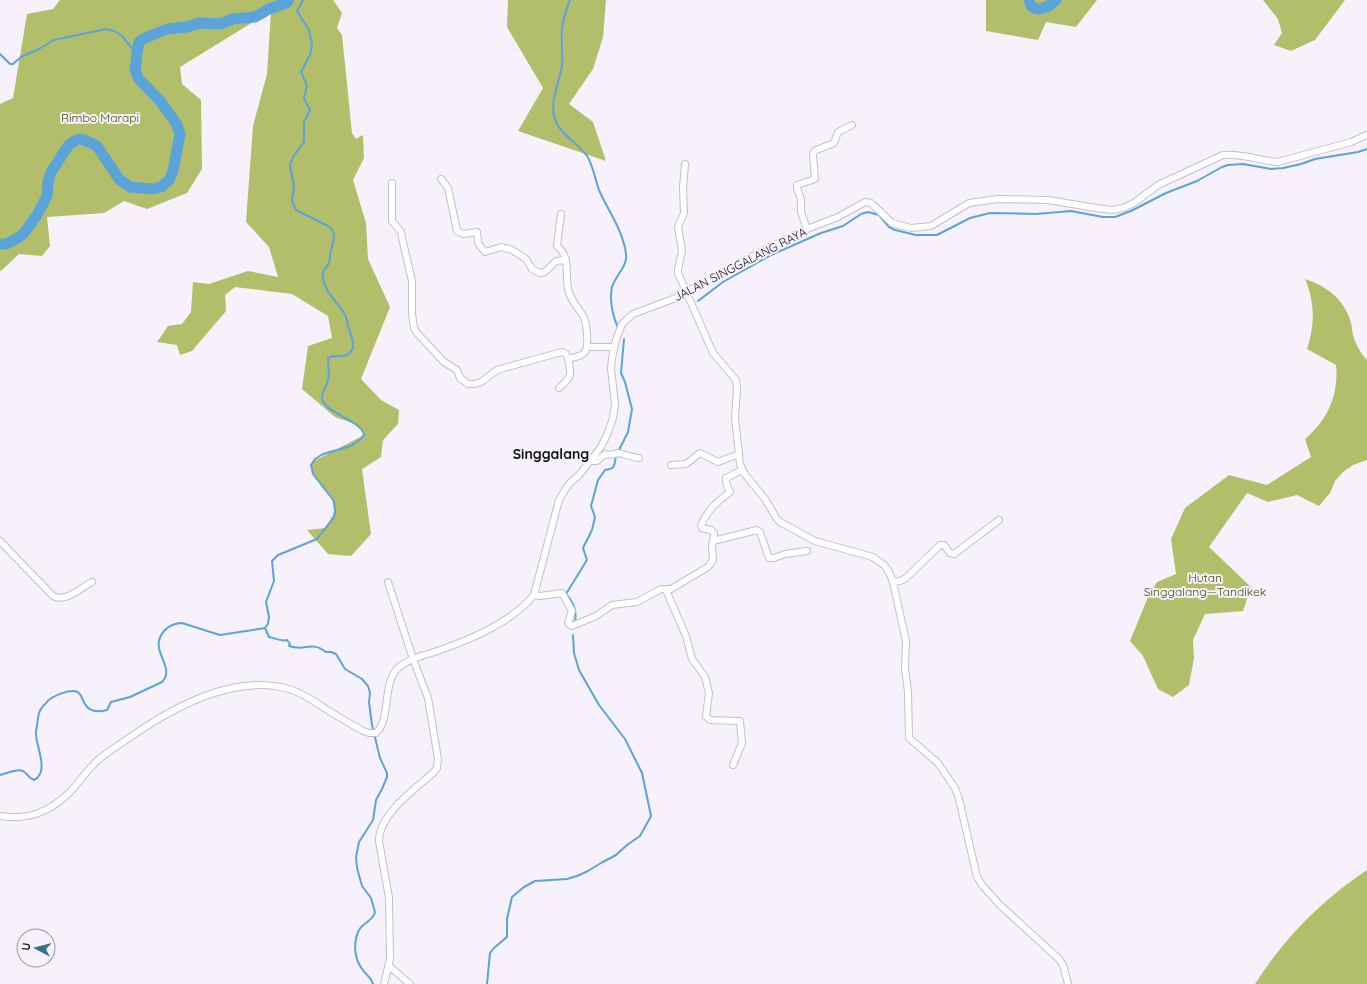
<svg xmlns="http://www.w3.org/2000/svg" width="1367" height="984" font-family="Quicksand,sans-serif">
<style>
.forest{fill:#b2be6a}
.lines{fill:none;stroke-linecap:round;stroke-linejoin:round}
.stream{stroke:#5ba4da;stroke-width:2}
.river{stroke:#5ba4da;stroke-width:11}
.minor-casing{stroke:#c4bfc9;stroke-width:8}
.minor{stroke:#fff;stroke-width:6}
.labels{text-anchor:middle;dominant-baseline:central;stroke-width:4;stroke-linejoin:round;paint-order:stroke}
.park-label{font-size:12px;fill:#454c0b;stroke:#f6f1fb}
.street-label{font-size:12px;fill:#111013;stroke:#f6f1fb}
.quarter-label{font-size:14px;font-weight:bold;fill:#111013;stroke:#f6f1fb}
</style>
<rect width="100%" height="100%" fill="#f6f1fb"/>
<g class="forest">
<polygon points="60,0 333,0 342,13 337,28 342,35 352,133 356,139 363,135 364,158 353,180 366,223 368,259 390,307 361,379 381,400 399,410 398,424 383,440 381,457 362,469 371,534 351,556 328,554 307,530 326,528 335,511 331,497 312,472 312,462 364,435 358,425 335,417 302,389 308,346 332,338 328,316 292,294 235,287 225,295 226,311 192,351 180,355 177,345 157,342 168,326 182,324 191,312 193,282 209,284 248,271 278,277 269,247 246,222 253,126 267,74 271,11 180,67 182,84 201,100 202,169 187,193 147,209 124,201 104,213 47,217 50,246 42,256 19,254 1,271 0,270 0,104 13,98 27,14 53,9"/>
<polygon points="508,0 606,0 603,37 593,69 569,104 593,122 606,161 518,131 543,88 507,27"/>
<polygon points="986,0 1097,0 1076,27 1046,22 1038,40 986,31"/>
<polygon points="1263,0 1345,0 1315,40 1291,51 1274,45 1282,33 1278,19"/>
<path d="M1305,279C1327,286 1345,300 1351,323C1352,327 1352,331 1353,335C1355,343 1361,354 1367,360V460L1353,465L1343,472L1335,481L1330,493L1319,506L1297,495L1268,502L1247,493L1209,547L1251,587L1243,611L1205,614L1193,640L1194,658L1189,685L1173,697L1158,689L1143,656L1130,641L1148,597L1157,582L1176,574L1171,539L1185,508L1229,475L1267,485L1311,457L1305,439C1328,420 1339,394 1336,365L1307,349C1315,325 1315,302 1305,279Z"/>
<path d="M1367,870V984H1255C1284,938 1322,900 1367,870Z"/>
</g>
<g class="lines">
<g class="stream">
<path d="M570,0C566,10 563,19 562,29C561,42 563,54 562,66C559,84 548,104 556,122C562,136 578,143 587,156C593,165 595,179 599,190C608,211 623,230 626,254C628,266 615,276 612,287C609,301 613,316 618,328"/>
<polyline points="0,54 10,64 13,64 21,57 39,49 54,40 106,29 114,31 121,35 132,48 136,56"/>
<polyline points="698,301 723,282 771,255 821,233 843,226 861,214 868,212 879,215 889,227 895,230 916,235 937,235 970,218 990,213 1036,214 1071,211 1103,217 1115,217 1131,211 1166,193 1197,181 1222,167 1228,165 1243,164 1271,169 1283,168 1301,164 1315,159 1358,152 1367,149"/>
<polyline points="618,452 628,432 632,409 625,382 621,373 624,339"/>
<path d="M575,623C577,611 574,603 566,594L587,560L583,548L592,530L595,517L591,506L598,480L605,470C616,469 614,465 616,456"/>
<path d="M265,628L269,637C275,638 281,642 287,640L290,644L289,646C306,652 310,640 326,652H331L336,654L345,669L362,679L368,686L370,693L369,702L372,725L380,758L387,773V777L382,789L376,800L373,820L359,842L356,857L357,868L362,886L371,898L375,912C374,920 363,923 359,930C353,942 354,958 362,969C366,975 371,977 373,984"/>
<path d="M0,775C6,774 17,768 23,771C28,774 28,778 34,780C51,772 34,743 36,731C37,728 38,715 39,713C40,710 44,705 46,703C51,696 73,687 79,693C82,696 83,701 85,704C89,712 99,712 107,710L111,702L130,697L162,682C177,666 146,650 165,630C170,625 175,623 182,623L220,635L265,628L268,624L269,617L266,602L274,581L272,561L278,555L317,539L334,517L335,511L334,501L313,474L311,465L315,459L323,454L351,446L362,438L364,434C360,420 323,412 322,398C322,391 327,386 328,380C330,373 328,364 328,358C337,353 347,361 353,348C354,337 350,334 348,325C346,320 347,317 344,313C337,302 326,293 323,279C321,271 326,269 329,263C331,259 329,254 331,251C333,241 338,233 328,226L296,210L292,200L294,187L290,165L293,157L304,142V122L310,110L304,98L307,86L301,72L310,55L312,45L309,30L297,11L303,0"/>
<polyline points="487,984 490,953 494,948 507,937 507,919 512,897 524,887 535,881 567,879 577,876 588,871 601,863 616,855 627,845 640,836 651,816 642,773 625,739 599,705 579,670 574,653 573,635"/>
</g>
<g class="river">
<path d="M1029,0C1032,16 1049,7 1056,0"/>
<polyline points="0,244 6,244 18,238 24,233 37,215 47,196 48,182 51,172 68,146 74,141 79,139 84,140 97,146 119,179 130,187 152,189 161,187 169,180 173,171 180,134 176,123 160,101 139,79 135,70 137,53 139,42 143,39 167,29 187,27 199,23 220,24 233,19 255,17 269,9 286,3 289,0"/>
</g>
<defs>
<g id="minor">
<polyline points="685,164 683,188 684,213 678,227 682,251 678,269 678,273 713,353 736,380 737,389 735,417 740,464 744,473 765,499 777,519 780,522 815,541 873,557 885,566 889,572 893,582 906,641 905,668 908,692 909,738 938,763 955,788 959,799 977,877 982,885 1000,905 1059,959 1063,965 1068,984"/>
<polyline points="441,179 448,188 457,231 463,234 477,232 478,243 485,252 501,247 512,250 526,259 532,269 540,273 545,272 556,261 566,260"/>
<polyline points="392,183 392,221 401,232 402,238 412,281 412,314 414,328 417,333 444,362 457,370 460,378 468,384 475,384 481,382 497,370 558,353 562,352 566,354 568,359"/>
<polyline points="807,229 801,212 801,200 797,188 797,185 815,179 813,156 814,151 834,143 838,132 852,125"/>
<polyline points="587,347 614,347"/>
<path d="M559,388C572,377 572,375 568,359C574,357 581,357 585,352C589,346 587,322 583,316C578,307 570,300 568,289C565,274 571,257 557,246L561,214"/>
<path d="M591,461H597L605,454C612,456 612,454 618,453C621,453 634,458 639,458"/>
<polyline points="671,465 686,464 700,453 718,462 739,454"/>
<path d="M0,541L53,596C65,603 81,588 92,582"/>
<polyline points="713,541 757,530 760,532 769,558 774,558 785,554 807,551"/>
<polyline points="893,582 900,581 906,578 940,545 944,545 950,553 954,554 999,520"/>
<polyline points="666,590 686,636 692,659 705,677 709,693 706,716 710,720 740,721 742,743 733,765"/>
<path d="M534,595L540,596L562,593L572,611L568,623L572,626L596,616L612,605L637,602L661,589H671L708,567L713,560L712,546L714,537V533L711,530L702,528L701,525C709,508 716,503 730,492L726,483V478L742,470"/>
<path d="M0,816C28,820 48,813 69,793C79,783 86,771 97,761C106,753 116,747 126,740C171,708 233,673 289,689C303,693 315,702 326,709C338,717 351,724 363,731L369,733H376C391,720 382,683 398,668C410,657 428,655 443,649C474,638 513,621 534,595L559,500L568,485L579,475L601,447L607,435L613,418L615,404L611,369L612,358L616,340L622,324L633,314L673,299L768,248L807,229L838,217L865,202L871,203L892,223L911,228L931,226L969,203L997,199L1048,200L1096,208L1112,210L1123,208L1134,203L1158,185L1223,155C1242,153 1260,161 1278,162L1351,142L1367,135"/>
<polyline points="389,966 410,984"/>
<path d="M384,984L390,959L389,898L379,841C379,814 414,790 433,773L437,768L438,759L428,698L413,659L388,582"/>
</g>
</defs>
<use href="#minor" class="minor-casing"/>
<use href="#minor" class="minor"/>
</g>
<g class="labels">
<g class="park-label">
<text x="100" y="117">Rimbo Marapi</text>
<text x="1205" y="577">Hutan<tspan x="1205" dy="14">Singgalang—Tandikek</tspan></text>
</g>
<g class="street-label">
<text transform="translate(740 264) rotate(-27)">JALAN SINGGALANG RAYA</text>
</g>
<g class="quarter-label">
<text x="551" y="454">Singgalang</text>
</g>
</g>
<g transform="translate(36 948) rotate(277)"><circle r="19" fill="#f6f1fb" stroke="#9a979e"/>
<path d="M0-3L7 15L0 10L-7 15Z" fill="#367289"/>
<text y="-6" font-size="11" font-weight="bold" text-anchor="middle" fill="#111013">U</text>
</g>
</svg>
